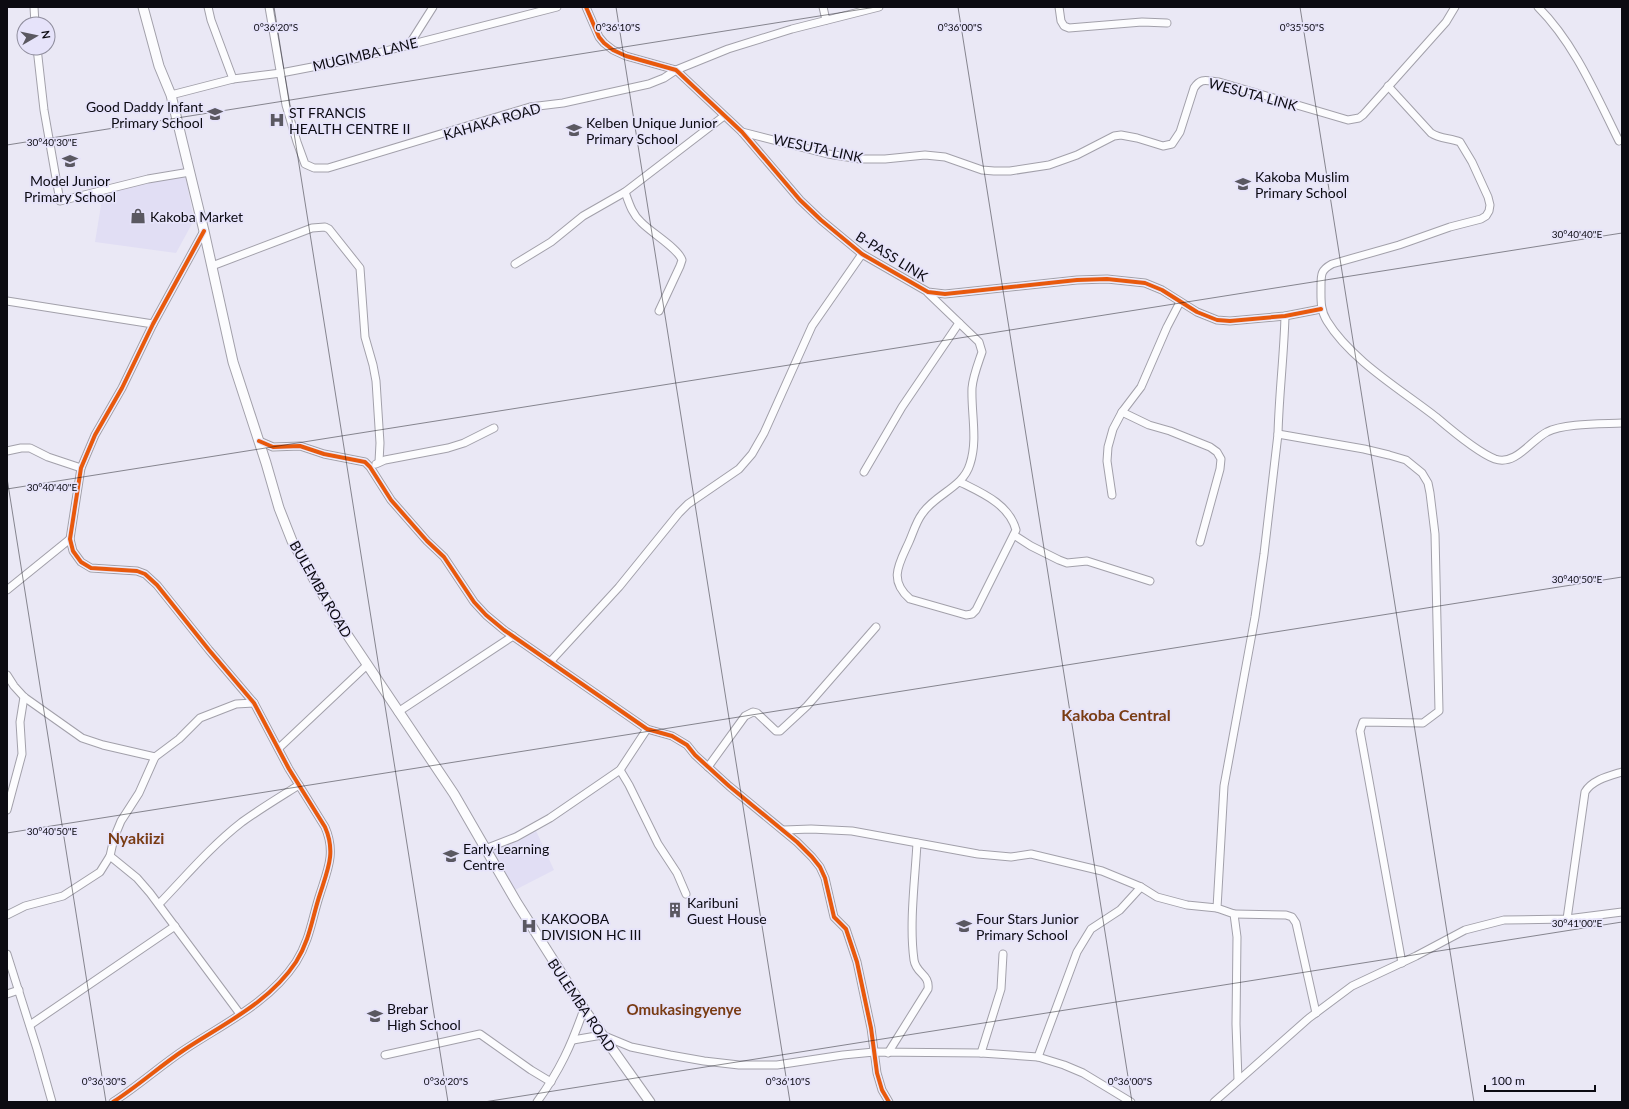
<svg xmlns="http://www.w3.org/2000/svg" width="1629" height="1109" font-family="Lato,sans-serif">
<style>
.built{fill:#e1def4}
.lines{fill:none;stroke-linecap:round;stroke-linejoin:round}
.minor-casing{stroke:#a2a0aa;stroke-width:9}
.major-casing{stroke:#a2a0aa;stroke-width:11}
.minor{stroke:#fcfcfe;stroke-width:7}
.major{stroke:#fcfcfe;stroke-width:9}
.cycleway-casing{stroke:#e6e3fa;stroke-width:6}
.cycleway{stroke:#e8590c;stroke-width:4}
.ticks{fill:none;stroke:#0c0b12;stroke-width:1;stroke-opacity:0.45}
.labels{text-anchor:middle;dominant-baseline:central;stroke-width:3.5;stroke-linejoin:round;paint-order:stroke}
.street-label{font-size:14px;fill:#0c0b12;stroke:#e6e3fa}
.poi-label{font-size:14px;fill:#0c0b12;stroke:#e6e3fa;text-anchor:start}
.neighbourhood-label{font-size:15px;font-weight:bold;fill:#793c13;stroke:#e6e3fa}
.quarter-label{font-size:16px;font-weight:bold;fill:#793c13;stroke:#e6e3fa}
.ticks-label{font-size:10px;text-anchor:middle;fill:#0c0b12;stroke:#e6e3fa;stroke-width:3.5;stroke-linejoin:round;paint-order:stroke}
</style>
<rect width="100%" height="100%" fill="#eae8f5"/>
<g class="built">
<polygon points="184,168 194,220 176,253 95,242 104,187"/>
<polygon points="533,824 554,870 513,891 485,845"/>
</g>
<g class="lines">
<defs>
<g id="minor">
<polyline points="34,7 35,24"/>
<polyline points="208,7 211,20 233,79"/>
<polyline points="269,7 286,105 297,142 305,164 314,168 328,168 530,107 563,103 649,84 664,78 676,70 728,49 792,29 879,7"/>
<polyline points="586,7 599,37 604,43 613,50 626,56 676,70 742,132 800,200 821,220 862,254 928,292 945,294 1077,280 1107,279 1145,283 1162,290 1197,312 1217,320 1230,321 1285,316 1321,309"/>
<polyline points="823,7 826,20"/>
<polyline points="1059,7 1061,21 1064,26 1069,28 1142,22 1167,23"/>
<path d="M1538,7C1575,44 1596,95 1619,141"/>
<polyline points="409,45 433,7"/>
<polyline points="37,48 44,110 60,201 148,179 190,172"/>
<path d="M1388,86L1431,133C1440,139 1450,138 1460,142L1472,162L1488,197L1490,205L1489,211L1486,216L1481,219L1450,227L1399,245L1332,264C1321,270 1321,274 1321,286C1321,299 1320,310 1327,321C1351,360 1400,389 1436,417C1450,429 1479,453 1495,459C1516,466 1531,440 1547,432C1564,423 1602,424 1622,423"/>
<polyline points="171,95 233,79 281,73 354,59 557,7"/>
<path d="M742,132L828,154L860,159H885L925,155L945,157L982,170L994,171H1010L1049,165L1077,155L1114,136L1121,135L1137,138L1163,146L1172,144L1180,132L1194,88C1201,77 1207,81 1219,82L1348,120L1359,118L1363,115L1446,22L1455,7"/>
<path d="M625,192C629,203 632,214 641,222C650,232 678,248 682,260L680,266L659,311"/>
<polyline points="515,264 551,242 583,216 625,192 724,116"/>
<polyline points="212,266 312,228 325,227 329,229 360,268 365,337 373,365 376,381 380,443 379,462"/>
<path d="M928,293L979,342L982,352C978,364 973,376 972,388C971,413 978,440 970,464C963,488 935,494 922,514C916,522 913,533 909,542C899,564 888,580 910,599L966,615L972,614L976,610L1016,530C1009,504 982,493 960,482"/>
<polyline points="7,301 153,324"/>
<polyline points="1122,412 1149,425 1170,431 1210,447 1217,452 1221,459 1220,469 1200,542"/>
<polyline points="1278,434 1364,449 1389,455 1406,460 1422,473 1428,483 1430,493 1435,534 1439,711 1423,723 1363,722 1360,731 1402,963"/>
<polyline points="259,441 273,447 300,446 324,454 365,462 370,467 391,500 427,541 444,557 474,602 486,615 504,630 647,729 672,736 687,745 695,755 729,786 797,842 812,857 820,867 825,878 834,917 846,929 857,962 871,1028 877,1073 882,1090 889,1102"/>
<polyline points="7,451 21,448 30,448 48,457 81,468"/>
<polyline points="376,464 385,460 448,448 464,443 494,428"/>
<polyline points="864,472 902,407 959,323"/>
<polyline points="1112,495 1107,461 1108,447 1113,429 1122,412 1141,387 1167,327 1180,302"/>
<polyline points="1014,535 1031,546 1059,560 1067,563 1087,561 1150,581"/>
<polyline points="7,590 70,539"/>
<polyline points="550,662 619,587 679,513 688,504 739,469 752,454 764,433 812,326 862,254"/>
<polyline points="7,675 14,686 24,697 82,738 103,745 155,757"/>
<polyline points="398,712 513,636"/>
<polyline points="279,748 367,665"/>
<polyline points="708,767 745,716 753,712 757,713 776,731 780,731 807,706 876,627"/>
<polyline points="620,770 629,785 658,844 677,873 686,894"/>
<polyline points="7,810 22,754 20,722 24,697"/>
<polyline points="784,830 811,829 852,831 978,854 1011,857 1031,854 1102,871 1141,887 1157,897 1187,905 1217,908"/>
<polyline points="485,849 516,837 550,818 620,770 647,729"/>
<polyline points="110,856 137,878 150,893 240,1014"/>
<path d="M159,904C186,876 211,846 242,822C260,809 280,797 299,785"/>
<polyline points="1234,914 1286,915 1292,917 1296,923 1316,1013"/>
<polyline points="7,915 25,906 63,896 100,872 110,856 114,838 121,821 139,793 155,757 179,739 200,718 236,704 254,703"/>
<path d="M1567,919L1585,792C1592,780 1609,776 1622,772"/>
<polyline points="7,954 37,1049 52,1102"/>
<polyline points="7,994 19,990"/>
<polyline points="30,1025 175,926"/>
<polyline points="573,1040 602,1035 631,1047 670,1055 704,1061 739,1065 777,1065 843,1055 874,1052 981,1053 1038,1057 1064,1065 1083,1073 1131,1102"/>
<path d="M888,1053L928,989C930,974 916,974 914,960C909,924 915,880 917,843"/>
<polyline points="981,1053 1001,989 1003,954"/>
<polyline points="385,1055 480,1034 531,1070 551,1082"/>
<polyline points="1038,1057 1077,952 1091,929 1120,910 1141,887"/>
<path d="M1238,1080L1236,1024L1237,937L1234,914L1217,908L1224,786L1255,617L1264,554L1278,434C1279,394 1284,355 1285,316"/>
<path d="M113,1102C138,1086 160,1066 184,1050C223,1024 269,1003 296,962C310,940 312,918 320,894C328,869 336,852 325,827L289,769L254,703L209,650L157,585L145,574L137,571L91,568L81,562L73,551L70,539L81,468L95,435L122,388L153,324L204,231"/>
<path d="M537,1102C560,1070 571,1046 584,1009"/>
<polyline points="1214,1102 1309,1018 1352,986 1416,956 1465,930 1504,920 1567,919 1622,912"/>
</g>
<polyline id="major" points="143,7 159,66 171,95 204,231 233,362 266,463 279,508 292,541 338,621 454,794 517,903 584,1009 650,1102"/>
</defs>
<use href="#minor" class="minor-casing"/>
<use href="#major" class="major-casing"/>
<use href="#minor" class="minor"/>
<use href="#major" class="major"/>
<defs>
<g id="cycleway">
<polyline points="586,7 599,37 604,43 613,50 626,56 676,70 742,132 800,200 821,220 862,254 928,292 945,294 1077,280 1107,279 1145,283 1162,290 1197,312 1217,320 1230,321 1285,316 1321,309"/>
<polyline points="259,441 273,447 300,446 324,454 365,462 370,467 391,500 427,541 444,557 474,602 486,615 504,630 647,729 672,736 687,745 695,755 729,786 797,842 812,857 820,867 825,878 834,917 846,929 857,962 871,1028 877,1073 882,1090 889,1102"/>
<path d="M113,1102C138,1086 160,1066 184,1050C223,1024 269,1003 296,962C310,940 312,918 320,894C328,869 336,852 325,827L289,769L254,703L209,650L157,585L145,574L137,571L91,568L81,562L73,551L70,539L81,468L95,435L122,388L153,324L204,231"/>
</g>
</defs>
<use href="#cycleway" class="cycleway-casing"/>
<use href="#cycleway" class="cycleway"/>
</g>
<path class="ticks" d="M274,7L448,1102M616,7L790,1102M958,7L1132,1102M1300,7L1474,1102M7,145L876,7M7,478L106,1102M7,489L1622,233M7,833L1622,577M484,1102L1622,922"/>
<defs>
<symbol id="school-bare" viewBox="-9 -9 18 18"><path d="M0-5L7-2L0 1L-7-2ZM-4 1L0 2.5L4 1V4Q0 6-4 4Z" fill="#5a5861" stroke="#e6e3fa" stroke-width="2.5" paint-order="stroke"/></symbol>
<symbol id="hospital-bare" viewBox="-9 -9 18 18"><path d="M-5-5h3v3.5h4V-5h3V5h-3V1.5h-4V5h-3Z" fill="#5a5861" stroke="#e6e3fa" stroke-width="2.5" paint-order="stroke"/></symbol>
<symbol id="shop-bare" viewBox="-9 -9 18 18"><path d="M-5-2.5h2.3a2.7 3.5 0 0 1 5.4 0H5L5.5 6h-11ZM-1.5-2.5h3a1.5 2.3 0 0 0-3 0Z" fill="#5a5861" stroke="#e6e3fa" stroke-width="2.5" paint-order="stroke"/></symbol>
<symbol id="building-bare" viewBox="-9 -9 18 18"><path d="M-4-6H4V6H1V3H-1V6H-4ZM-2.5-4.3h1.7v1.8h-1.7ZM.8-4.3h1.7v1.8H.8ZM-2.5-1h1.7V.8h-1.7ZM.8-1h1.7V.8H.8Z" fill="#5a5861" stroke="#e6e3fa" stroke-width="2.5" paint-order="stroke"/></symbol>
</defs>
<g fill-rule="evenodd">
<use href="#school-bare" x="204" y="103" width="22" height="22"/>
<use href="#hospital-bare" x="266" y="109" width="22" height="22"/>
<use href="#school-bare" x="563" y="119" width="22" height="22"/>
<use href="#school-bare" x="59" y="150" width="22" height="22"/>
<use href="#school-bare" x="1232" y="173" width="22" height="22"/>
<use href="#shop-bare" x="127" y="205" width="22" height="22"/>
<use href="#school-bare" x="440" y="845" width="22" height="22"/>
<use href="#building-bare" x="664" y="899" width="22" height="22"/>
<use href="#hospital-bare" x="518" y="915" width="22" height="22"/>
<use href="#school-bare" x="953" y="915" width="22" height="22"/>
<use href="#school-bare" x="364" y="1005" width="22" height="22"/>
</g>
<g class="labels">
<g class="street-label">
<text transform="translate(365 54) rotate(-13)">MUGIMBA LANE</text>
<text transform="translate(1253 94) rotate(15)">WESUTA LINK</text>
<text transform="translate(492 121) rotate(-16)">KAHAKA ROAD</text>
<text transform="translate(818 148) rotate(12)">WESUTA LINK</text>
<text transform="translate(892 256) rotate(32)">B-PASS LINK</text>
<text transform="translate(321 589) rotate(60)">BULEMBA ROAD</text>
<text transform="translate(582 1005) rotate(56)">BULEMBA ROAD</text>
</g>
<g class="poi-label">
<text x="203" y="106" text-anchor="end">Good Daddy Infant<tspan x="203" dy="16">Primary School</tspan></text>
<text x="289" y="112">ST FRANCIS<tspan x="289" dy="16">HEALTH CENTRE II</tspan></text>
<text x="586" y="122">Kelben Unique Junior<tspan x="586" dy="16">Primary School</tspan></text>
<text x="1255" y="176">Kakoba Muslim<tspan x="1255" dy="16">Primary School</tspan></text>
<text x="70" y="180" text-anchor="middle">Model Junior<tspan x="70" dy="16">Primary School</tspan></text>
<text x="150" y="216">Kakoba Market</text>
<text x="463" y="848">Early Learning<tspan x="463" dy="16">Centre</tspan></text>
<text x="687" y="902">Karibuni<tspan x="687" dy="16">Guest House</tspan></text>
<text x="541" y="918">KAKOOBA<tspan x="541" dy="16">DIVISION HC III</tspan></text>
<text x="976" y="918">Four Stars Junior<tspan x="976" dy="16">Primary School</tspan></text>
<text x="387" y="1008">Brebar<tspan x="387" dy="16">High School</tspan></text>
</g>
<g class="neighbourhood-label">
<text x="684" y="1009">Omukasingyenye</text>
</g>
<g class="quarter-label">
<text x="1116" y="714">Kakoba Central</text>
<text x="136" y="837">Nyakiizi</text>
</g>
</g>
<g class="ticks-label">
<text x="276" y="31">0°36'20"S</text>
<text x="618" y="31">0°36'10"S</text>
<text x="960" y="31">0°36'00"S</text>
<text x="1302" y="31">0°35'50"S</text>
<text x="52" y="146">30°40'30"E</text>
<text x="1577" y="238">30°40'40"E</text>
<text x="52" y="491">30°40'40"E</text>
<text x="1577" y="583">30°40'50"E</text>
<text x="52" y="835">30°40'50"E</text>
<text x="1577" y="927">30°41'00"E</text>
<text x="104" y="1085">0°36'30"S</text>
<text x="446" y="1085">0°36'20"S</text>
<text x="788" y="1085">0°36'10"S</text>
<text x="1130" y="1085">0°36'00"S</text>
</g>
<rect width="1629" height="1109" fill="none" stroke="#0c0b12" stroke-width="16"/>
<g transform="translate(36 36) rotate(81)"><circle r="19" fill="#e6e3fa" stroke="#8f8d9d"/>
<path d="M0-3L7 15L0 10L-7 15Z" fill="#5a5861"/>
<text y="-6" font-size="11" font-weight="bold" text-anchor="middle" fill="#0c0b12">N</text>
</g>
<path d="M1485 1085v6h110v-6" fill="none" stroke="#0c0b12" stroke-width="2"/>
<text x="1491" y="1085" font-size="12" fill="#0c0b12" stroke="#e6e3fa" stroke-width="3" paint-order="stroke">100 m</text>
</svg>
